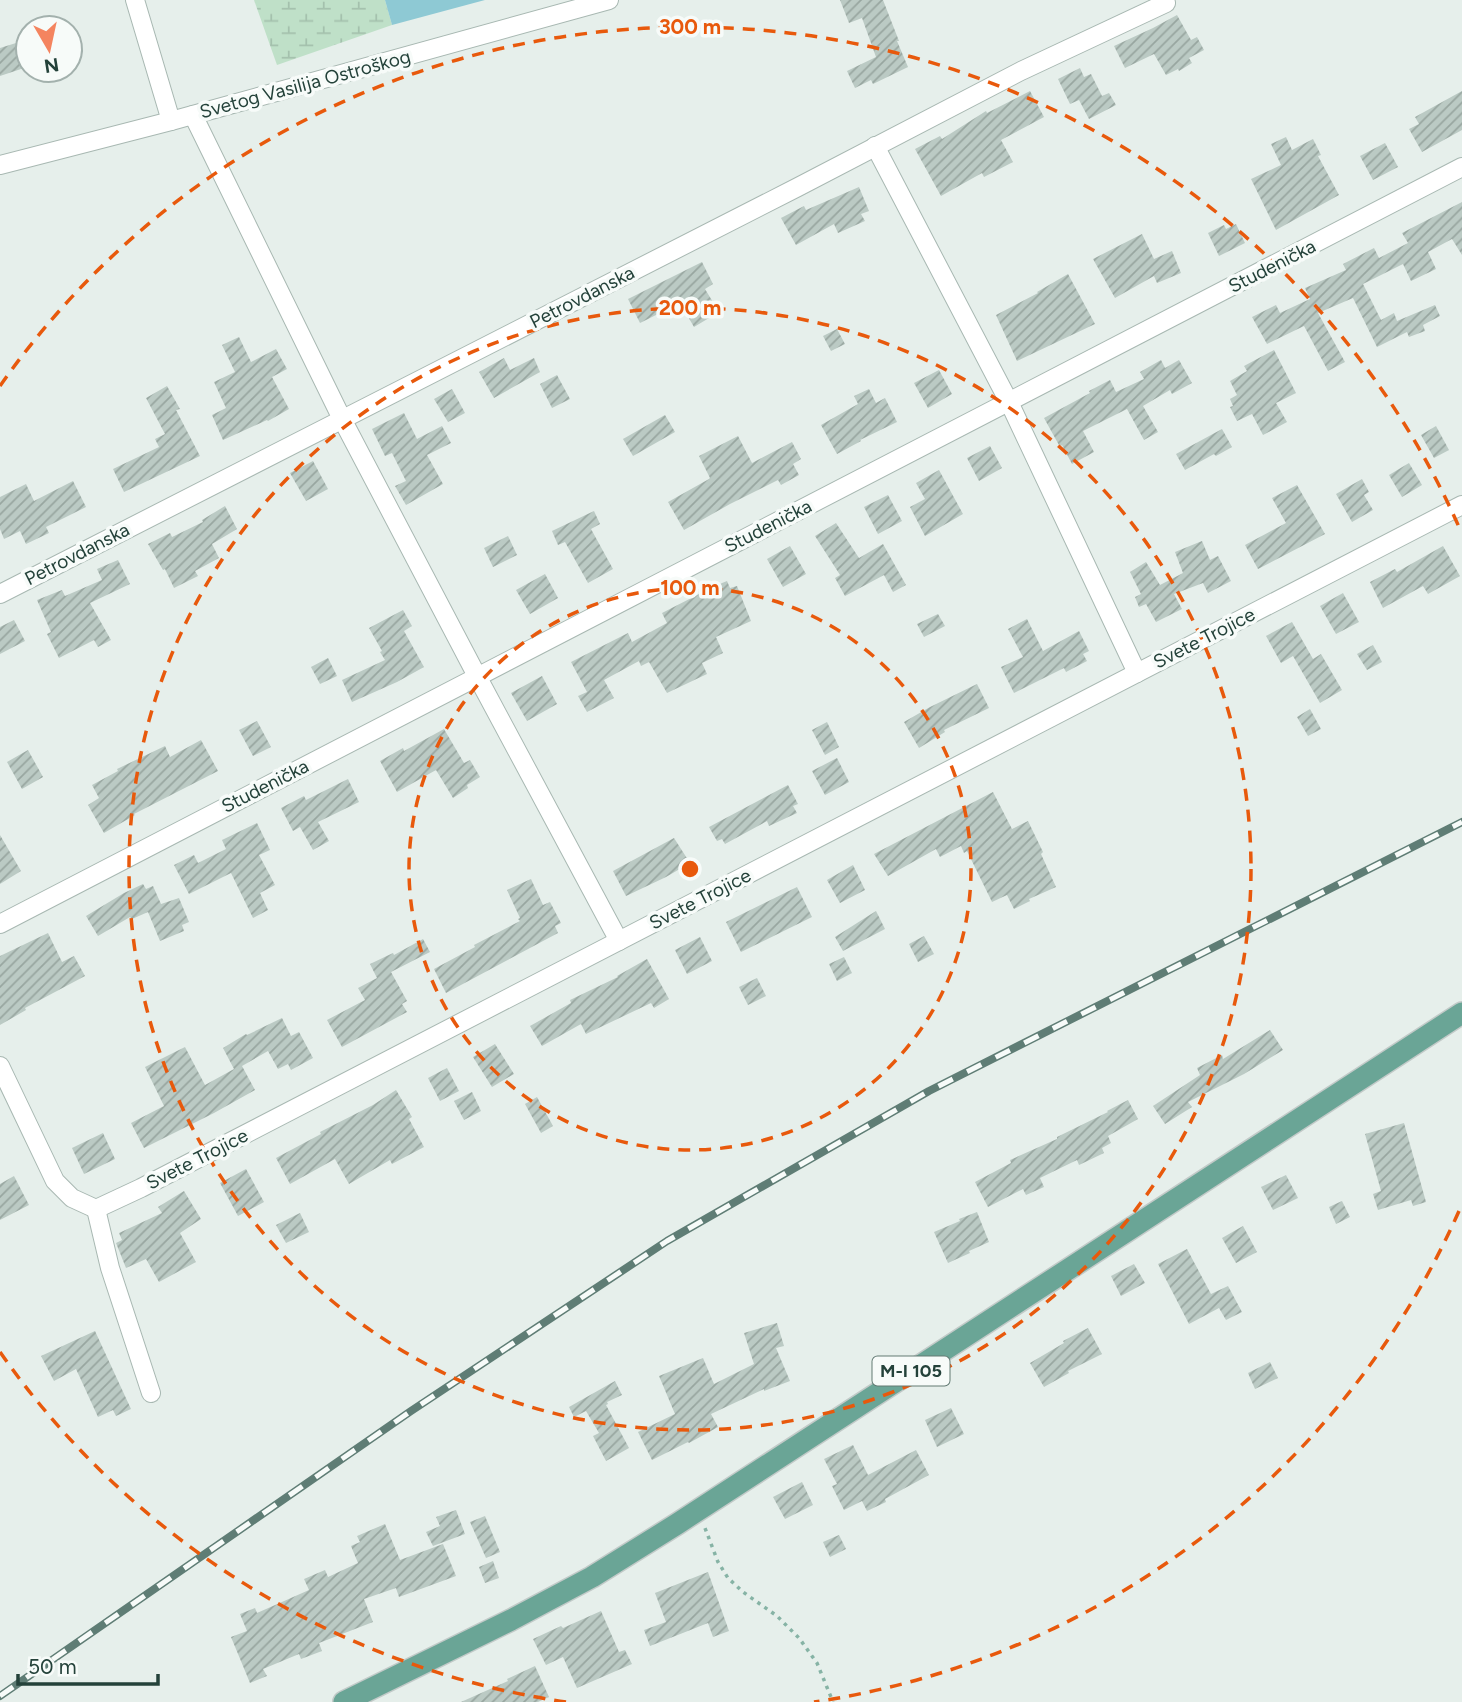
<svg xmlns="http://www.w3.org/2000/svg" width="1462" height="1702" font-family="Figtree,sans-serif">
<style>
.wetland{fill:url(#wetland-marsh)}
.water{fill:#8ec9d4}
.building{fill:url(#building-hatch)}
.lines{fill:none;stroke-linecap:round;stroke-linejoin:round}
.street-casing{stroke:#a8b8b2;stroke-width:20}
.primary-casing{stroke:#c2cac8;stroke-width:24}
.path{stroke:#86b3a5;stroke-width:3.5;stroke-dasharray:3.5 5;stroke-linecap:butt}
.street{stroke:#fff;stroke-width:18}
.primary{stroke:#6aa596;stroke-width:21}
.rail-casing{stroke:#5f7d75;stroke-width:8}
.rail{stroke:#f7fbf9;stroke-width:5;stroke-dasharray:16;stroke-linecap:butt}
.ring{fill:none;stroke:#e8590c;stroke-width:3.5;stroke-dasharray:12 9}
.labels{text-anchor:middle;dominant-baseline:central;stroke-width:7;stroke-linejoin:round;paint-order:stroke}
.shield{fill:#f7fbf9;stroke:#637a73;stroke-width:2}
.shield-label{font-size:18px;font-weight:bold;fill:#24423a}
.street-label{font-size:19px;fill:#24423a;stroke:#f7fbf9}
.centre{fill:#e8590c;stroke:#f7fbf9;stroke-width:3.5}
.ring-label{font-size:21px;text-anchor:middle;font-weight:bold;fill:#e8590c;stroke:#f7fbf9;stroke-width:7;stroke-linejoin:round;paint-order:stroke}
</style>
<defs>
<pattern id="wetland-marsh" width="20" height="14" patternUnits="userSpaceOnUse" patternTransform="scale(1.75)"><rect width="20" height="14" fill="#bfe0c8"/><path d="M1 5h8M5 5V1M11 12h8M15 12V8" fill="none" stroke="#a4c1ad"/></pattern>
<pattern id="building-hatch" width="6" height="6" patternUnits="userSpaceOnUse" patternTransform="scale(1.75)"><rect width="6" height="6" fill="#bbcac4"/><path d="M-1 1l2-2M0 6l6-6M5 7l2-2" fill="none" stroke="#98a6a0"/></pattern>
</defs>
<rect width="100%" height="100%" fill="#e6efeb"/>
<polygon class="wetland" points="254,0 385,0 392,25 277,65"/>
<polygon class="water" points="385,0 485,0 392,25"/>
<g class="building">
<polygon points="840,0 883,0 899,41 897,41 908,67 873,84 871,80 855,88 847,71 876,57 862,18 849,23"/>
<polygon points="1177,15 1191,40 1197,37 1204,50 1189,58 1192,63 1179,71 1178,69 1166,75 1154,54 1125,68 1114,46 1153,28"/>
<polygon points="16,43 24,68 0,76 0,48"/>
<polygon points="1080,68 1084,77 1091,74 1102,96 1109,93 1116,105 1089,119 1079,100 1070,104 1058,79"/>
<polygon points="1030,91 1044,117 1001,140 1013,162 984,177 982,173 941,196 915,149 940,136 942,139 986,111 987,113"/>
<polygon points="1462,91 1462,130 1422,152 1409,129 1419,124 1415,117"/>
<polygon points="1286,137 1292,150 1313,139 1321,155 1318,156 1339,195 1276,230 1251,179 1281,165 1271,144"/>
<polygon points="1385,143 1398,167 1373,180 1360,156"/>
<polygon points="859,187 869,211 861,214 865,221 838,233 834,224 796,245 781,218 804,206 806,210"/>
<polygon points="1462,202 1462,255 1452,239 1428,252 1436,269 1411,281 1403,264 1363,284 1381,320 1394,313 1397,321 1435,305 1440,316 1423,325 1425,331 1409,337 1407,332 1377,347 1353,298 1318,313 1345,362 1328,371 1304,326 1267,344 1252,317 1276,305 1280,313 1310,299 1305,288 1346,270 1343,264 1374,248 1379,258 1408,243 1402,233"/>
<polygon points="1236,224 1245,243 1219,256 1208,233 1224,225 1226,229"/>
<polygon points="1142,234 1154,259 1172,251 1181,273 1157,283 1154,276 1115,298 1093,259"/>
<polygon points="702,262 713,284 705,289 719,312 694,327 680,303 640,323 628,299"/>
<polygon points="1068,274 1095,324 1017,361 996,315 1038,293 1037,292"/>
<polygon points="837,329 845,344 831,351 823,336"/>
<polygon points="239,337 251,362 276,349 287,369 272,377 289,409 268,421 267,420 223,440 212,415 226,408 214,382 235,372 222,345"/>
<polygon points="1274,350 1296,393 1276,403 1287,422 1263,435 1252,414 1237,421 1230,407 1233,406 1230,399 1237,395 1230,381 1247,371 1244,366"/>
<polygon points="504,358 510,370 534,358 540,372 494,398 479,372"/>
<polygon points="1161,360 1165,368 1179,360 1192,383 1172,394 1170,390 1143,406 1158,432 1144,440 1127,409 1083,431 1094,452 1072,464 1062,445 1060,447 1044,418 1090,393 1089,391 1110,380 1116,392 1144,379 1140,372"/>
<polygon points="939,370 952,394 928,408 914,383"/>
<polygon points="557,375 570,399 552,408 540,384"/>
<polygon points="167,386 180,409 176,410 200,456 124,492 113,469 159,447 155,439 165,434 146,398"/>
<polygon points="452,389 465,413 448,422 434,399"/>
<polygon points="869,389 876,403 885,398 897,422 860,440 861,441 837,454 821,425 858,404 854,396"/>
<polygon points="404,413 417,439 442,426 451,443 427,455 443,484 406,505 395,486 406,481 392,453 385,456 372,429"/>
<polygon points="665,415 675,432 633,456 623,439"/>
<polygon points="1436,426 1449,450 1434,458 1421,435"/>
<polygon points="1222,429 1232,447 1216,456 1214,454 1185,470 1176,454"/>
<polygon points="738,436 752,463 792,442 801,459 793,464 799,475 781,485 778,480 730,504 684,530 668,502 709,479 710,478 699,456"/>
<polygon points="990,446 1002,468 979,481 967,458"/>
<polygon points="313,461 328,489 306,501 290,473"/>
<polygon points="1409,463 1422,485 1402,497 1389,475"/>
<polygon points="939,470 963,514 925,536 910,507 925,499 916,483"/>
<polygon points="1362,479 1369,492 1364,495 1373,510 1352,522 1336,494"/>
<polygon points="73,481 86,507 46,527 49,533 26,544 20,531 4,539 0,529 0,497 26,484 34,501"/>
<polygon points="1297,485 1325,534 1258,569 1245,545 1286,523 1272,498"/>
<polygon points="888,495 902,521 878,534 864,507"/>
<polygon points="225,506 237,529 212,544 219,558 195,571 198,576 174,588 165,569 163,570 148,544 170,533 172,537 203,522 202,520"/>
<polygon points="594,511 600,524 591,529 613,569 588,583 565,542 558,545 552,531"/>
<polygon points="836,523 859,558 883,544 906,585 893,592 884,575 845,596 835,578 840,575 815,536"/>
<polygon points="508,536 517,555 493,567 484,548"/>
<polygon points="1202,541 1210,560 1218,556 1231,581 1208,593 1203,583 1174,594 1182,609 1156,622 1146,604 1139,607 1135,597 1141,594 1130,572 1146,562 1160,585 1183,573 1175,552"/>
<polygon points="790,546 806,574 783,587 767,559"/>
<polygon points="1443,546 1460,576 1428,594 1423,586 1383,608 1370,582 1395,569 1397,572"/>
<polygon points="118,560 130,584 90,603 111,640 98,647 94,640 59,658 47,634 51,632 37,600 62,590 65,596 102,580 97,569"/>
<polygon points="545,574 558,598 530,614 516,590"/>
<polygon points="727,581 730,588 737,586 751,621 716,637 723,653 702,663 707,674 667,693 649,662 641,666 639,661 604,680 614,698 587,712 578,696 587,692 571,662 628,633 632,642 667,623 662,613 705,591 705,590"/>
<polygon points="1343,593 1359,622 1336,634 1320,606"/>
<polygon points="403,610 412,626 404,631 424,667 397,682 352,702 342,680 385,660 380,652 382,651 369,628"/>
<polygon points="938,614 945,626 924,637 917,624"/>
<polygon points="1027,619 1043,651 1079,631 1089,651 1083,654 1087,661 1066,672 1064,668 1014,693 1001,667 1023,657 1008,629"/>
<polygon points="14,620 25,641 0,654 0,627"/>
<polygon points="1292,622 1313,659 1321,654 1342,690 1320,703 1293,656 1281,663 1266,636"/>
<polygon points="1373,645 1382,662 1367,670 1357,654"/>
<polygon points="328,658 337,676 320,684 311,667"/>
<polygon points="542,676 557,704 527,721 511,693"/>
<polygon points="977,684 989,708 944,730 945,732 919,748 904,722 930,707"/>
<polygon points="1310,709 1321,729 1308,736 1297,717"/>
<polygon points="257,721 271,747 253,756 239,730"/>
<polygon points="827,722 839,747 825,755 812,730"/>
<polygon points="444,729 464,763 470,760 480,777 467,785 468,788 453,798 436,770 397,792 380,761 403,748 404,751"/>
<polygon points="201,740 218,771 134,814 135,815 104,833 88,805 99,798 92,785 118,771 117,769 165,746 170,757"/>
<polygon points="28,750 43,777 22,789 7,762"/>
<polygon points="837,758 849,782 825,795 812,771"/>
<polygon points="348,779 359,802 318,822 329,841 313,850 300,827 293,831 281,808 304,796 306,800"/>
<polygon points="788,785 798,804 793,806 797,813 769,826 767,821 725,844 722,839 717,841 709,827"/>
<polygon points="993,792 1012,829 1028,821 1043,852 1041,854 1056,887 1029,899 1030,901 1014,909 1007,895 992,902 967,851 964,853 961,846 940,857 936,849 888,876 874,854"/>
<polygon points="257,823 270,850 259,855 275,885 260,893 268,910 253,918 231,873 189,894 174,865 194,855 198,863 226,849 222,840"/>
<polygon points="0,835 21,871 0,884"/>
<polygon points="674,838 690,863 666,877 626,896 613,871"/>
<polygon points="853,865 865,890 840,903 827,880"/>
<polygon points="531,879 543,905 550,902 561,923 555,926 558,933 446,993 434,969 475,947 474,945 520,921 518,919 520,918 507,890"/>
<polygon points="143,884 146,889 153,886 161,904 179,898 189,922 182,925 184,931 160,941 148,912 132,919 130,917 98,936 86,916 124,893"/>
<polygon points="797,887 812,917 741,952 726,922"/>
<polygon points="876,911 885,929 843,951 835,937"/>
<polygon points="48,933 62,962 74,956 85,976 25,1008 26,1010 0,1025 0,956"/>
<polygon points="924,936 934,954 918,962 909,944"/>
<polygon points="700,937 712,961 687,974 675,950"/>
<polygon points="423,939 430,952 391,972 407,1001 402,1004 407,1012 342,1047 327,1020 365,1000 358,988 377,978 370,964 393,953 394,955"/>
<polygon points="844,957 852,973 837,981 829,964"/>
<polygon points="647,959 669,999 654,1008 651,1003 586,1034 581,1024 542,1046 530,1026 571,1003 570,1000 618,977 617,976"/>
<polygon points="757,978 766,996 748,1005 739,987"/>
<polygon points="282,1018 291,1036 299,1032 313,1058 291,1070 288,1064 278,1069 268,1051 242,1066 255,1090 214,1113 144,1148 131,1123 164,1106 145,1067 185,1047 205,1085 234,1069 223,1048 246,1034 247,1035"/>
<polygon points="1270,1030 1283,1050 1244,1074 1188,1102 1192,1107 1165,1124 1153,1106 1200,1075 1197,1068 1222,1055 1223,1059"/>
<polygon points="495,1044 514,1074 492,1087 473,1057"/>
<polygon points="447,1068 459,1091 440,1101 428,1078"/>
<polygon points="396,1090 412,1117 409,1119 424,1147 392,1164 390,1160 349,1184 335,1159 290,1184 276,1158 321,1134 320,1132 373,1105"/>
<polygon points="472,1092 481,1111 464,1120 454,1101"/>
<polygon points="537,1097 553,1126 541,1133 525,1104"/>
<polygon points="1128,1100 1138,1119 1108,1136 1111,1143 1102,1148 1104,1153 1079,1165 1077,1160 1040,1178 1044,1187 1026,1195 1023,1189 988,1207 975,1182 1011,1163 1010,1160 1057,1139 1057,1137 1108,1112 1107,1111"/>
<polygon points="1404,1123 1426,1202 1413,1206 1411,1200 1378,1210 1373,1194 1381,1191 1365,1134"/>
<polygon points="103,1133 115,1159 84,1174 72,1148"/>
<polygon points="246,1169 264,1202 238,1216 220,1183"/>
<polygon points="1286,1175 1298,1198 1273,1210 1261,1187"/>
<polygon points="14,1176 29,1205 0,1220 0,1184"/>
<polygon points="184,1191 201,1219 180,1233 196,1262 159,1282 146,1259 126,1268 116,1243 122,1240 119,1233 162,1213 158,1207"/>
<polygon points="1342,1201 1350,1217 1336,1224 1329,1207"/>
<polygon points="977,1212 989,1242 969,1251 970,1253 948,1263 934,1232 960,1221 959,1219"/>
<polygon points="300,1213 309,1232 286,1243 276,1225"/>
<polygon points="1243,1226 1257,1252 1236,1263 1222,1238"/>
<polygon points="1187,1249 1211,1294 1228,1286 1242,1312 1226,1320 1219,1308 1189,1324 1158,1264"/>
<polygon points="1134,1264 1145,1283 1121,1296 1111,1276"/>
<polygon points="777,1323 784,1346 776,1348 790,1381 764,1391 764,1389 711,1414 718,1427 689,1443 688,1442 652,1460 638,1432 675,1414 659,1376 703,1358 714,1384 754,1364 744,1333"/>
<polygon points="1088,1328 1102,1354 1068,1371 1069,1373 1044,1387 1030,1363 1064,1343 1063,1341"/>
<polygon points="95,1331 131,1409 116,1416 113,1410 98,1417 76,1369 54,1381 41,1356"/>
<polygon points="1270,1362 1278,1378 1255,1389 1248,1373"/>
<polygon points="615,1381 622,1395 607,1402 608,1404 606,1405 629,1448 606,1461 593,1436 599,1433 586,1411 574,1417 569,1407"/>
<polygon points="951,1408 964,1434 937,1447 925,1420"/>
<polygon points="853,1445 868,1475 916,1450 929,1475 885,1499 886,1502 867,1511 862,1501 844,1510 832,1486 837,1484 824,1459"/>
<polygon points="802,1482 813,1505 785,1519 773,1497"/>
<polygon points="456,1510 465,1534 433,1546 426,1532 440,1526 436,1517"/>
<polygon points="485,1516 500,1552 486,1558 470,1522"/>
<polygon points="385,1524 400,1560 443,1544 456,1576 399,1597 396,1588 364,1599 373,1622 319,1643 322,1651 301,1659 299,1654 263,1669 267,1676 250,1683 231,1637 247,1631 240,1614 255,1608 257,1613 309,1590 304,1579 325,1570 328,1577 358,1563 351,1546 360,1542 357,1536"/>
<polygon points="839,1535 846,1549 830,1557 823,1542"/>
<polygon points="493,1561 499,1578 485,1583 479,1567"/>
<polygon points="708,1572 729,1631 713,1637 708,1623 650,1646 644,1630 666,1622 655,1593"/>
<polygon points="601,1611 619,1652 625,1650 632,1664 577,1688 563,1657 546,1665 533,1639 561,1626 563,1628"/>
<polygon points="535,1666 549,1697 538,1702 461,1702 508,1681 507,1679"/>
</g>
<g class="lines">
<defs>
<g id="street">
<polyline points="135,0 171,121"/>
<polyline points="193,115 342,419 477,676 619,941"/>
<polyline points="875,146 1009,402 1137,673"/>
<polyline points="0,165 171,121 609,0"/>
<polyline points="0,594 798,187 1021,71 1166,3"/>
<polyline points="0,924 1462,167"/>
<polyline points="0,1066 55,1181 72,1198 96,1209 141,1188 1462,505"/>
<polyline points="96,1209 110,1268 151,1393"/>
</g>
<polyline id="primary" points="344,1702 511,1620 592,1577 677,1524 1462,1013"/>
</defs>
<use href="#street" class="street-casing"/>
<use href="#primary" class="primary-casing"/>
<polyline class="path" points="705,1528 718,1562 728,1578 743,1592 777,1616 799,1638 817,1663 833,1702"/>
<use href="#street" class="street"/>
<use href="#primary" class="primary"/>
<defs>
<polyline id="rail" points="0,1696 411,1411 667,1241 929,1091 1462,822"/>
</defs>
<use href="#rail" class="rail-casing"/>
<use href="#rail" class="rail"/>
</g>
<g class="ring">
<circle cx="690" cy="869" r="281"/>
<circle cx="690" cy="869" r="561"/>
<path d="M1459 1211A842 842 0 0 1 814 1702M566 1702A842 842 0 0 1 0 1352M0 386A842 842 0 0 1 1459 527"/>
</g>
<g class="labels">
<rect class="shield" x="872.5" y="1356.5" width="77" height="29" rx="5"/>
<g class="shield-label">
<text x="911" y="1371">M-I 105</text>
</g>
<g class="street-label">
<text transform="translate(305 84) rotate(-15)">Svetog Vasilija Ostroškog</text>
<text transform="translate(1272 266) rotate(-27)">Studenička</text>
<text transform="translate(582 297) rotate(-27)">Petrovdanska</text>
<text transform="translate(768 526) rotate(-27)">Studenička</text>
<text transform="translate(77 554) rotate(-27)">Petrovdanska</text>
<text transform="translate(1204 638) rotate(-27)">Svete Trojice</text>
<text transform="translate(265 786) rotate(-27)">Studenička</text>
<text transform="translate(700 899) rotate(-27)">Svete Trojice</text>
<text transform="translate(197 1159) rotate(-27)">Svete Trojice</text>
</g>
</g>
<circle cx="690" cy="869" r="10" class="centre"/>
<g class="ring-label">
<text x="690" y="34">300 m</text>
<text x="690" y="315">200 m</text>
<text x="690" y="595">100 m</text>
</g>
<g transform="translate(49 49) rotate(171)"><circle r="33" fill="#f7fbf9" stroke="#a3b1ad" stroke-width="2"/>
<path d="M0-5L12 26L0 18L-12 26Z" fill="#f4845f"/>
<text y="-10" font-size="19" font-weight="bold" text-anchor="middle" fill="#24423a">N</text>
</g>
<path d="M18 1674v10h140v-10" fill="none" stroke="#24423a" stroke-width="3.5"/>
<text x="28" y="1674" font-size="21" fill="#24423a" stroke="#f7fbf9" stroke-width="5" paint-order="stroke">50 m</text>
</svg>
